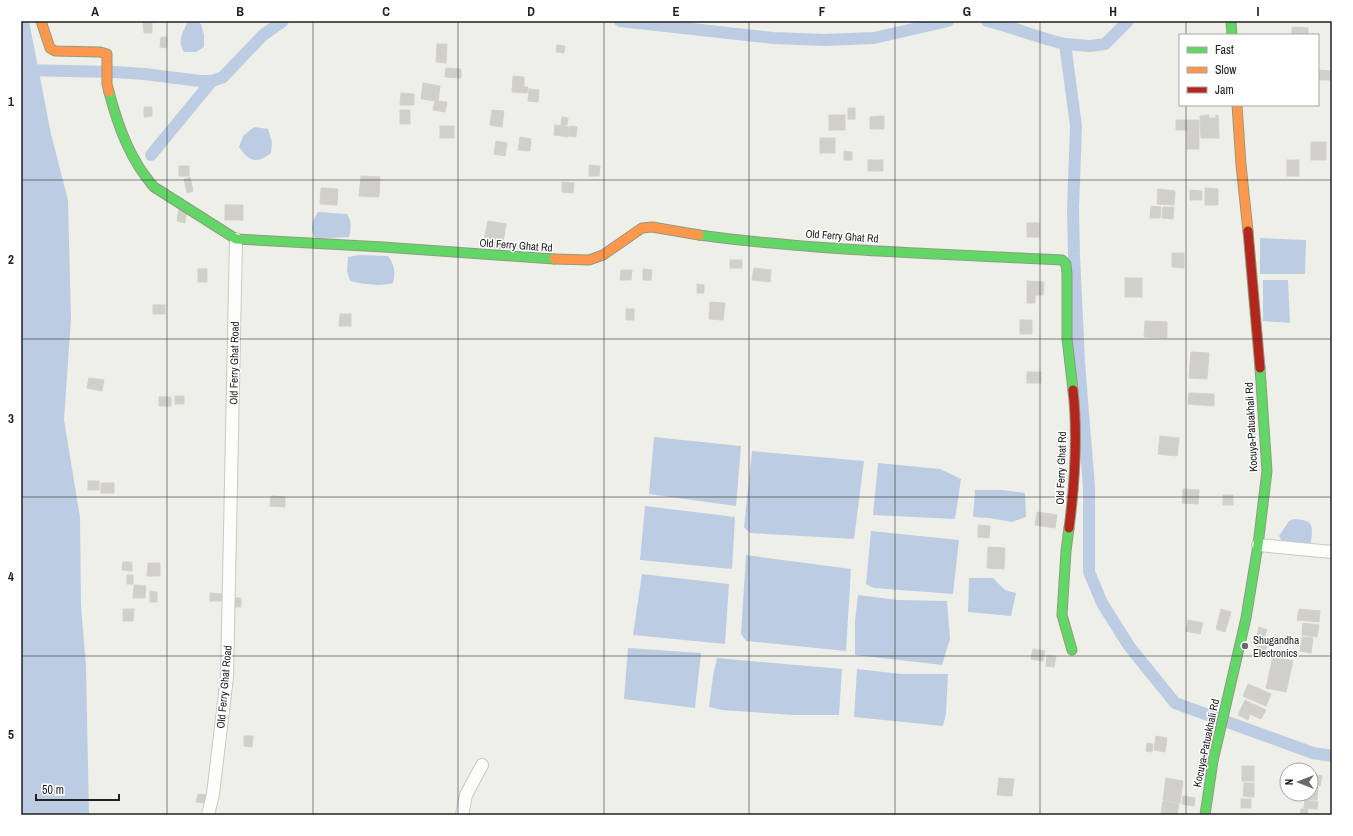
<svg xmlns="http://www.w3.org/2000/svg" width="1353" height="836" font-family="'Archivo Narrow',sans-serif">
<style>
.water{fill:#bccde3}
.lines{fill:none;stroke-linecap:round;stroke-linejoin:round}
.canal{stroke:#bccde3;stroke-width:12}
.building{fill:#d0cfca;stroke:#d2d1ca}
.street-casing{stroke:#c8c8c5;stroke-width:14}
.fast-casing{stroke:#909b7f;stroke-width:11}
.slow-casing{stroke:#909b7f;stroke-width:11}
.jam-casing{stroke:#909b7f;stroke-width:11}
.street{stroke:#fdfdfc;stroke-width:12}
.fast{stroke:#63d668;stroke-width:9}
.slow{stroke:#ff974d;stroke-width:9}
.jam{stroke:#b3261e;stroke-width:9}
.grid{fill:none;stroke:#212121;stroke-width:1;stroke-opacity:0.55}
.poi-dot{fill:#696967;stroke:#fff;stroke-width:1.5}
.labels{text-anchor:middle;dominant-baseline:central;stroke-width:3;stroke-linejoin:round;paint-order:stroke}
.street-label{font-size:11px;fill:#212121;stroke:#fff}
.poi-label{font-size:11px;fill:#212121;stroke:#fff;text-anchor:start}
.neatline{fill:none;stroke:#212121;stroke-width:1.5}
.grid-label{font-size:13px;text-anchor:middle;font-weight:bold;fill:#212121}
</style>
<rect width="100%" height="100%" fill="#efefe9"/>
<g class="water">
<polygon points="21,21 29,21 51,134 68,200 71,319 64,420 80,517 81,605 86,667 89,815 21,815"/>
<path d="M188,21H197L201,24L204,35V47L196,52H184C177,41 183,32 188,21Z"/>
<path d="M254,127L268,129L272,142L271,153C257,164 249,162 239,147L243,136Z"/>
<path d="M318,212L347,214C352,222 351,228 349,237L316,239C309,229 312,222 318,212Z"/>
<polygon points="1260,238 1306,240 1305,274 1260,274"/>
<path d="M359,255L388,256C394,264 396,272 393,283C378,287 364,284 350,281L347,271L348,257Z"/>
<polygon points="1263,280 1288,280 1290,323 1263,321"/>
<polygon points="654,437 741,446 736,506 649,494"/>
<polygon points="752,451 864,461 854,539 750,533 744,527"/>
<polygon points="878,463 940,469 961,479 955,519 873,515"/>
<polygon points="975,490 1003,490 1025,493 1026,517 1012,522 989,518 973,517"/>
<polygon points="645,506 735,517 732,569 640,560"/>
<path d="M1294,519C1313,520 1313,524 1311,542L1308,545L1282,541L1279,536L1289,521Z"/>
<polygon points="871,531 959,540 953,594 874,588 866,584"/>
<polygon points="746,555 851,569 846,651 746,641 741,634"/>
<polygon points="642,574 729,584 725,644 633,635"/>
<polygon points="969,578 993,578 1005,590 1016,593 1011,616 968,612"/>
<polygon points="858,595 898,600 947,601 950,639 942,665 855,655 855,621"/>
<polygon points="628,648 701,653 695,708 624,699"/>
<polygon points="717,658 842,669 839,715 793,715 722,710 709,707 713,676"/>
<polygon points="857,669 901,674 948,674 946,714 943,726 854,717"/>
</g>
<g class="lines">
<g class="canal">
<polyline points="620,21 773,38 825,40 874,38 948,21"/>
<path d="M987,21C1013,27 1038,38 1065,44L1076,126L1073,210L1074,254L1079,363L1089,487V572L1102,603L1129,646L1175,703L1313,753L1332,756"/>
<polyline points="1065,44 1090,46 1105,44 1128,21"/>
<polyline points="21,70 114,72 144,74 200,81 212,81 223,77 263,35 283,21"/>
<polyline points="151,155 212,81"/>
</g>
</g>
<g class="building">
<polygon points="143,22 152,22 152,33 144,33"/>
<polygon points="1292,27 1308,28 1308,35 1292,35"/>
<polygon points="161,37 167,37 166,48 160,47"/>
<polygon points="437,44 447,44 446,63 436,62"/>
<polygon points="557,45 565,46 564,53 556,52"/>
<polygon points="446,68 461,69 461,78 445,77"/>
<polygon points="1318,70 1332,71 1332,80 1318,80"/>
<polygon points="513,76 524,77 524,87 528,87 527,93 512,92"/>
<polygon points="423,83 440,86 438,101 447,102 445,112 433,110 435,101 421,99"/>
<polygon points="529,89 539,90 538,102 528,101"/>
<polygon points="401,93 414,94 414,105 400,105"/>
<polygon points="144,107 152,107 152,116 144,117"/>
<rect x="848" y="108" width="7" height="11"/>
<rect x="400" y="110" width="10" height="14"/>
<polygon points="492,110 504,111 502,127 490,125"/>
<rect x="829" y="115" width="16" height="15"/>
<polygon points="1209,115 1209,118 1216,118 1216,115 1218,115 1219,138 1201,138 1200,116"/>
<polygon points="884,116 884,129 870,129 870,117"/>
<polygon points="562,117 568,118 567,125 561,125"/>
<polygon points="1176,120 1199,120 1199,149 1187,149 1187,130 1176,130"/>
<polygon points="555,125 569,127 568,137 554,135"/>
<rect x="440" y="126" width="14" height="12"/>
<polygon points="570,126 577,127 576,137 569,136"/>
<polygon points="520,137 531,139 530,151 518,150"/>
<rect x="820" y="138" width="15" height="15"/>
<polygon points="496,141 507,143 505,156 494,154"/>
<rect x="1311" y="142" width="15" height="18"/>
<polygon points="844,151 852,152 852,160 844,160"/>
<rect x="868" y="160" width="15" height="11"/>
<rect x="1287" y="160" width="12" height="16"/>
<polygon points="589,165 600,166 599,176 589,176"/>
<rect x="179" y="166" width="10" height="10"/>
<polygon points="361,176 380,177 379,197 359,196"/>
<polygon points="190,177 193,191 187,193 184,179"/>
<polygon points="562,182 574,183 573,193 562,192"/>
<polygon points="321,188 338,189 337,205 320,204"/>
<polygon points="1205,188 1218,189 1218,205 1205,205"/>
<polygon points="1158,189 1175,191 1174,205 1157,204"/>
<polygon points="1190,190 1202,191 1202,200 1190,200"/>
<rect x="225" y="205" width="18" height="15"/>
<polygon points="1151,206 1161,207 1160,218 1150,218"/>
<polygon points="1163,207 1174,207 1173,219 1162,218"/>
<polygon points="179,208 187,209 185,223 177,221"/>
<polygon points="488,221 506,224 502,249 483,246"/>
<rect x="1027" y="223" width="12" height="14"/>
<polygon points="1172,253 1184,253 1184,268 1172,267"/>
<rect x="730" y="260" width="12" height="8"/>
<polygon points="754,268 771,270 770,282 752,280"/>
<rect x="198" y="269" width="9" height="13"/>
<polygon points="643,269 652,270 651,280 643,280"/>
<polygon points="621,270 632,270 631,280 620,280"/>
<rect x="1125" y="278" width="17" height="19"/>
<polygon points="1027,281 1044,282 1043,295 1035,295 1035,303 1027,303"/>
<polygon points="697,284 704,285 704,293 697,293"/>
<polygon points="710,302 725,303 723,320 709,319"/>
<rect x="153" y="305" width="12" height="9"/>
<rect x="626" y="309" width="8" height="11"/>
<polygon points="340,314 351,314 351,326 339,326"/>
<rect x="1020" y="320" width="12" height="14"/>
<polygon points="1145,321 1167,322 1167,338 1144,337"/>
<polygon points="1191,352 1209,353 1208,366 1190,365"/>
<polygon points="1190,365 1208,366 1207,379 1189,378"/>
<rect x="1027" y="372" width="14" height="11"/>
<polygon points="89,378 104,380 102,391 87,388"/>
<polygon points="1189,393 1214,394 1214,406 1188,404"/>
<rect x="175" y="396" width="9" height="8"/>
<rect x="159" y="397" width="12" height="9"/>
<polygon points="1160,436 1179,438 1177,456 1158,454"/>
<rect x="88" y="481" width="11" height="9"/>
<rect x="101" y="483" width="13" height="10"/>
<polygon points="1183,489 1199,490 1198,504 1182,503"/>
<rect x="1223" y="495" width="10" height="10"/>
<polygon points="271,496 285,497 285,507 270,506"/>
<polygon points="1037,512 1057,515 1055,528 1035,525"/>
<polygon points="978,525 990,526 989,538 978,537"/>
<polygon points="988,547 1005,548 1004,569 987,568"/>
<polygon points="123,562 132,562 132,571 122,570"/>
<polygon points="148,563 160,563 160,576 147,576"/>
<rect x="127" y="575" width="6" height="9"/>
<polygon points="134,585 146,586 145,598 133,598"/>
<polygon points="150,591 157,592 157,602 150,602"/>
<polygon points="210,593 223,594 222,601 210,601"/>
<rect x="233" y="598" width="8" height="9"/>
<polygon points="123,609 134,609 133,621 123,621"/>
<polygon points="1221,609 1231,612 1225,632 1216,629"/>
<polygon points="1299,609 1320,611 1319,622 1297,620"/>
<polygon points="1188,620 1203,623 1200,634 1186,631"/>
<polygon points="1303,623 1319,625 1317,637 1302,635"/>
<polygon points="1259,627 1267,630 1263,643 1256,640"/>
<polygon points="1302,637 1313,638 1311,653 1300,651"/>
<polygon points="1258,643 1267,646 1265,652 1256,650"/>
<polygon points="1033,649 1045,651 1043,661 1031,659"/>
<polygon points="1047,655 1056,656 1054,667 1046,666"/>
<polygon points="1273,656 1293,661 1286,692 1266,688"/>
<polygon points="1248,684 1271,694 1266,706 1243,696"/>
<polygon points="1245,700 1266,710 1261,719 1250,714 1248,720 1238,715"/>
<polygon points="244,736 253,736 252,747 244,746"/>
<polygon points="1156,736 1167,738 1165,752 1154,750"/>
<polygon points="1147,743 1153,744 1152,752 1146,751"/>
<rect x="1242" y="766" width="12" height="15"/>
<polygon points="1311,774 1322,776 1320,786 1311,784"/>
<polygon points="999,778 1014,779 1012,796 997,795"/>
<polygon points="1166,778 1183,781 1180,803 1163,800"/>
<polygon points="1244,783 1254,783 1254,797 1243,796"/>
<polygon points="1311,786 1318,787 1317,800 1304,799 1304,794 1311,794"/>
<polygon points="198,794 208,795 207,803 196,802"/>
<polygon points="1183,796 1195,798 1194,806 1182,804"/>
<rect x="1241" y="799" width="10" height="9"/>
<polygon points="1305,800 1318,802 1317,809 1304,808"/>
<polygon points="1163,801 1179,804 1177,815 1161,814"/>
<polygon points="1301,809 1308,809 1307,815 1300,815"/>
</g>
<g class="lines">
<defs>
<g id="street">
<polyline points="1258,545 1332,552"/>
<polyline points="208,815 213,794 227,677 236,239"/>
<polyline points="462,815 466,795 482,765"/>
</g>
<g id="fast">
<polyline points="1231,21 1232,35"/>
<path d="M109,92C118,126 130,160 154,187L236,239L383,247L554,259"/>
<path d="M699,235C818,251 942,254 1062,260L1066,264L1067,274V338L1073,390"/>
<polyline points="1069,528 1066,551 1062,615 1072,650"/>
<polyline points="1205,815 1213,761 1246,618 1258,545 1267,471 1260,368"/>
</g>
<g id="slow">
<polyline points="41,21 50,48 55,51 100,52 107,54 107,84 109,92"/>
<polyline points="1237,105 1241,165 1248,231"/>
<polyline points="554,259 589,260 603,255 642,228 652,227 699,235"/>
</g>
<g id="jam">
<polyline points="1248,231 1260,368"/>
<path d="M1069,528C1075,482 1078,436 1073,390"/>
</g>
</defs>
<use href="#street" class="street-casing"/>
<use href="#fast" class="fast-casing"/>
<use href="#slow" class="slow-casing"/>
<use href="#jam" class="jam-casing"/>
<use href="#street" class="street"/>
<use href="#fast" class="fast"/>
<use href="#slow" class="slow"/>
<use href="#jam" class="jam"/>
</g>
<path class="grid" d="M167,21V815M313,21V815M458,21V815M604,21V815M749,21V815M895,21V815M1040,21V815M1186,21V35M1186,105V815M21,180H1332M21,339H1332M21,497H1332M21,656H1332"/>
<circle class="poi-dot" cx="1245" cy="646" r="4"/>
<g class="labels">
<g class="street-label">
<text transform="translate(842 236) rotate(4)">Old Ferry Ghat Rd</text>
<text transform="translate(516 245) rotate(4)">Old Ferry Ghat Rd</text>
<text transform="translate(234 363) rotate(-89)">Old Ferry Ghat Road</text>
<text transform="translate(1251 427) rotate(-93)">Kocuya-Patuakhali Rd</text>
<text transform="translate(1061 468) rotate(-88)">Old Ferry Ghat Rd</text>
<text transform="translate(224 687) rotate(-85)">Old Ferry Ghat Road</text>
<text transform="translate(1206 743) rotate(-78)">Kocuya-Patuakhali Rd</text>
</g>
<g class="poi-label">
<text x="1253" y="640">Shugandha<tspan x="1253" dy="13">Electronics</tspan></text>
</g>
</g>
<rect width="1353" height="836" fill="none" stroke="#ffffff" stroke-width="44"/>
<rect x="1179" y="34" width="140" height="72" fill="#ffffff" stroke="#a6a6a6"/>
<rect x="1187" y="47" width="20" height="6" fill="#63d668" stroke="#a6a6a6"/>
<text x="1215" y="54" font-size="12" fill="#212121">Fast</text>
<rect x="1187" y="67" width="20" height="6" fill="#ff974d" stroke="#a6a6a6"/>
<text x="1215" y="74" font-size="12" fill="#212121">Slow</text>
<rect x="1187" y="87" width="20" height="6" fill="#b3261e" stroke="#a6a6a6"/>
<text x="1215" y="94" font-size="12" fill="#212121">Jam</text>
<g transform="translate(1299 782) rotate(270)"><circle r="19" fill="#ffffff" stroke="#a6a6a6"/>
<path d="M0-3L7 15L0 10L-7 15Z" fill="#696967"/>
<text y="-6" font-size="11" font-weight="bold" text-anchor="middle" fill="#212121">N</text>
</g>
<path d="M36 794v6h83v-6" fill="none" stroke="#212121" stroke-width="2"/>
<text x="42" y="794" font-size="12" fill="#212121" stroke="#ffffff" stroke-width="3" paint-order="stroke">50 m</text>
<rect x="22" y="22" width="1309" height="792" class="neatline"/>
<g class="grid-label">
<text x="95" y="16">A</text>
<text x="240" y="16">B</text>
<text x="386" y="16">C</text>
<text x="531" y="16">D</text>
<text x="676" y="16">E</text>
<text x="822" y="16">F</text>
<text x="967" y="16">G</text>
<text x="1113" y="16">H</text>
<text x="1258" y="16">I</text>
<text x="11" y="106">1</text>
<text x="11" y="264">2</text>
<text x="11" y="423">3</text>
<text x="11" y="581">4</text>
<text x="11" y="739">5</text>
</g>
</svg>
